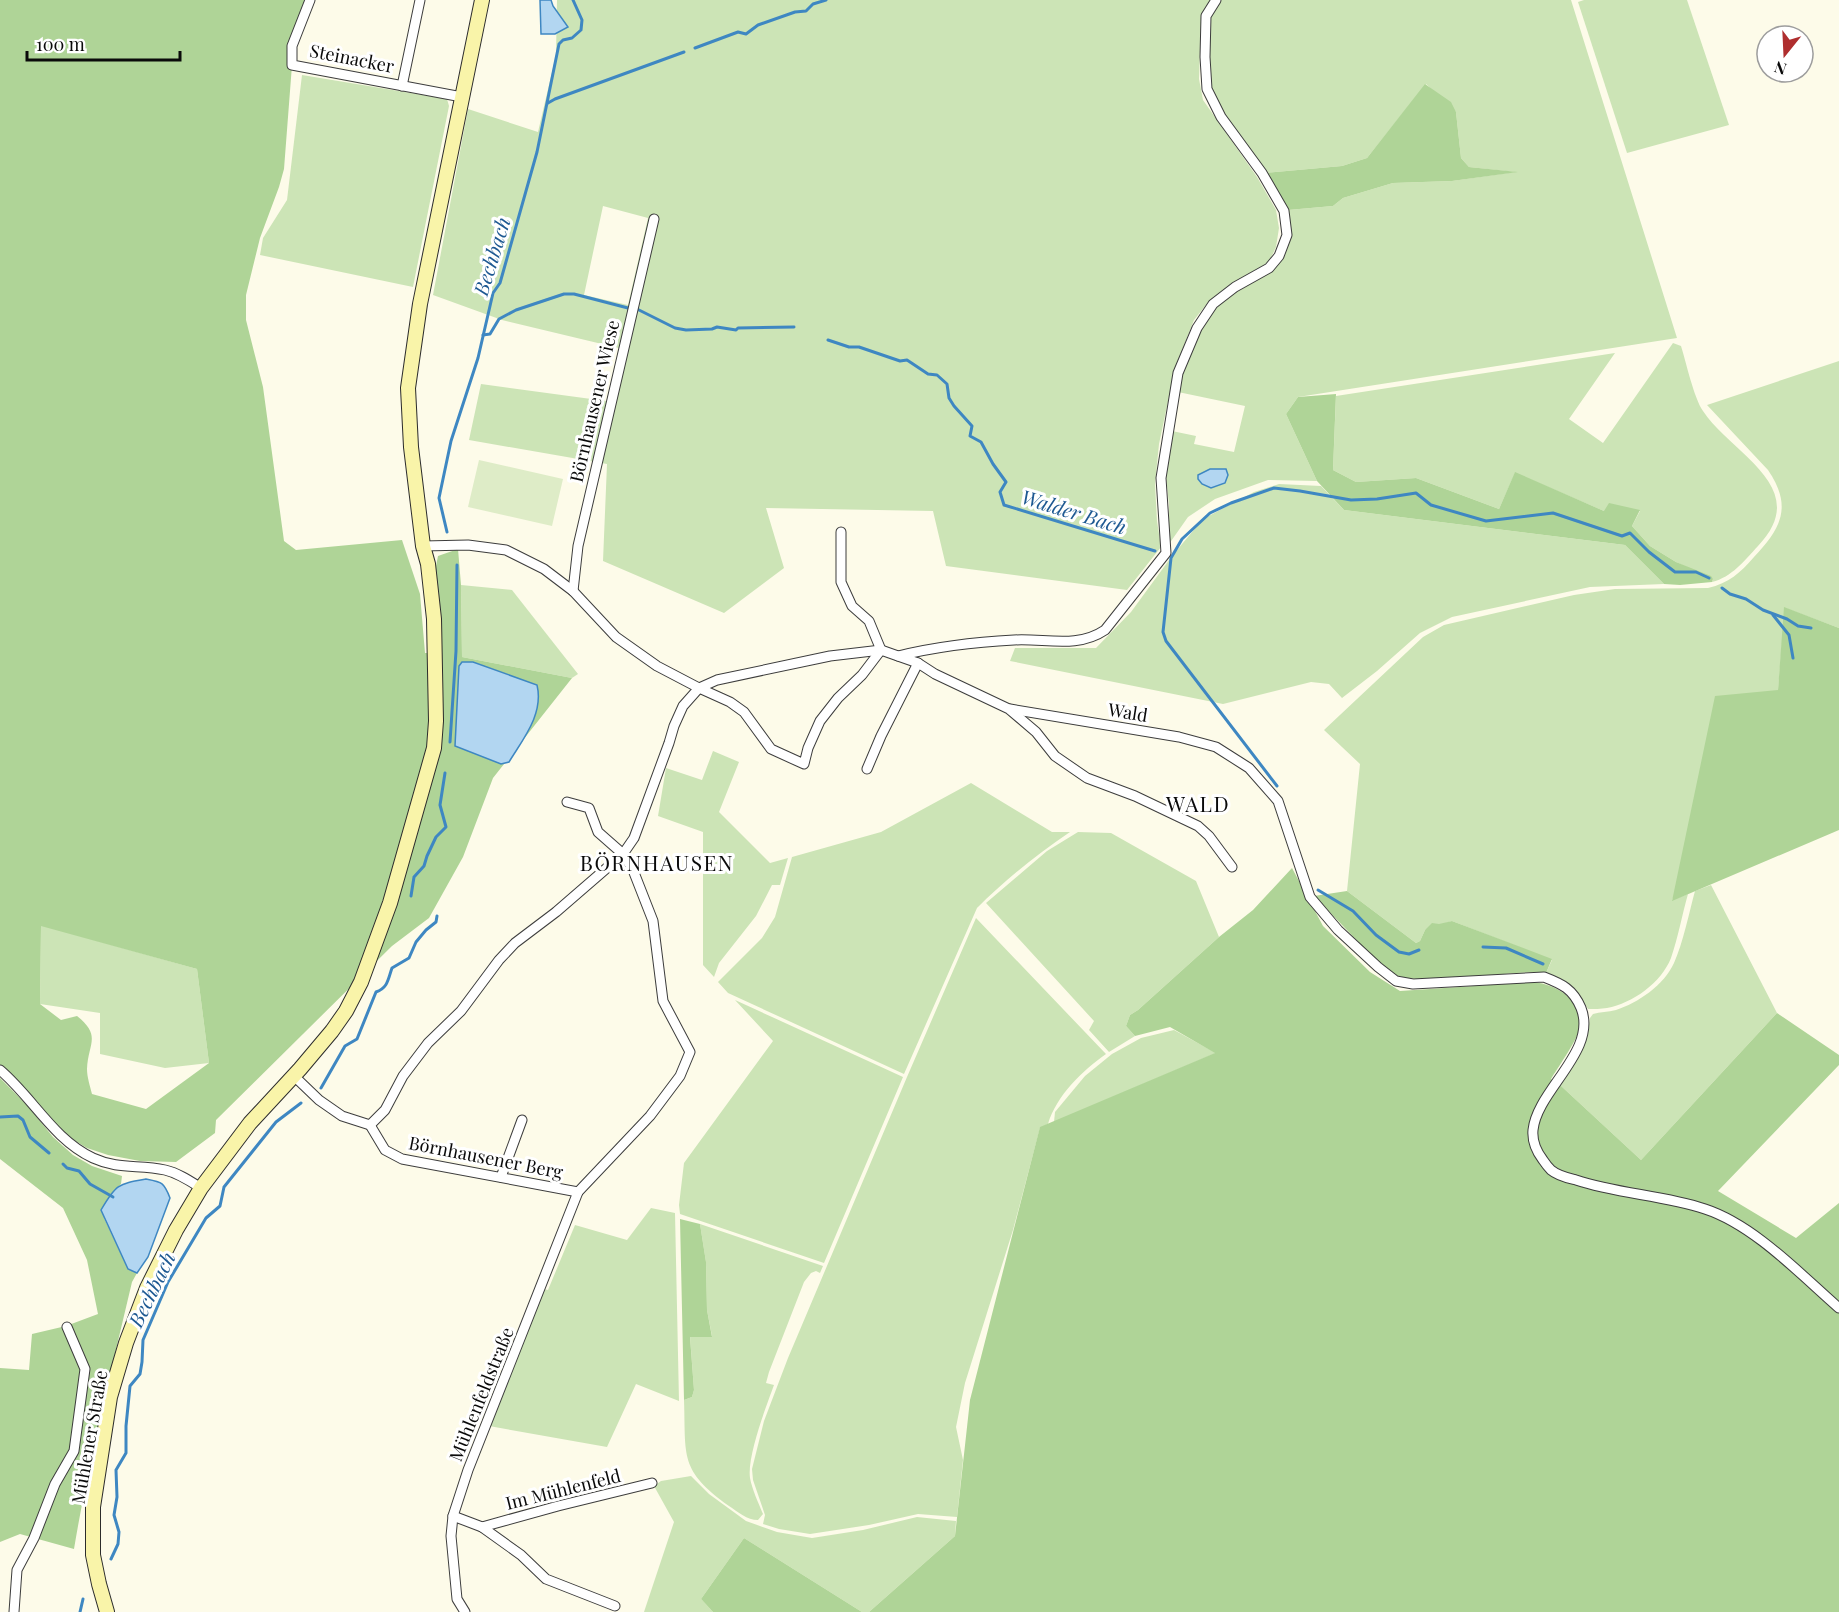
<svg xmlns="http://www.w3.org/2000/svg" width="1839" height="1612" font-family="'Playfair Display',serif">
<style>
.green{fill:#cce4b6;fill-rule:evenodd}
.forest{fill:#afd497;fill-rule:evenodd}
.pitch{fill:#deecc7}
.water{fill:#b2d6f1;stroke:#3e87c2;stroke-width:1.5}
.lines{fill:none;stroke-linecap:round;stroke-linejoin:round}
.stream{stroke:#3e87c2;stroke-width:3}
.minor-casing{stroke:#3d3d3d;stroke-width:11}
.secondary-casing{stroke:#2c2c2c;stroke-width:16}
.minor{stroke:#fff;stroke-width:9}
.secondary{stroke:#f9f4a9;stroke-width:14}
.labels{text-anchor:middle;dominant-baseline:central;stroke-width:6;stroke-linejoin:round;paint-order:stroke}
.street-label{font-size:18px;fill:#0a0a0a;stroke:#fff}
.water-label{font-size:20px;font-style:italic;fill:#1e5992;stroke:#fff}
.quarter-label{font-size:21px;letter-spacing:1.5px;fill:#0a0a0a;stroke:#fff}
</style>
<rect width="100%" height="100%" fill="#fdfbe9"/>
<g class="green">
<path d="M557,0H1213L1206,10L1201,23L1199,79L1203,100L1257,177L1276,210L1279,228L1276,247L1269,262L1209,301L1194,320L1175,368L1159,444L1155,484L1157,521L1161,547L1127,590L946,566L933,511L766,508L784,568L724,613L603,561L607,464L469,440L481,384L606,401L614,403L627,350L502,320L433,295L468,109L538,132L556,55ZM603,206L648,218L628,305L584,295Z"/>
<polygon points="1220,0 1571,0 1677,338 1298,397 1286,414 1317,481 1268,480 1215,499 1188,517 1169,544 1169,504 1166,477 1172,431 1196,436 1194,444 1234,452 1245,406 1178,392 1181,372 1200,328 1216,306 1282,257 1288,210 1333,206 1343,198 1393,183 1452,181 1515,172 1469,167 1461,158 1456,112 1426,84 1367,158 1342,166 1265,173 1223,115 1210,88 1207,56 1210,17"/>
<polygon points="1584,0 1687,0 1729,125 1627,153 1578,2"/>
<polygon points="302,75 447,99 449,106 413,287 260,255 263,238 287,200"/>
<path d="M1673,343L1681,346C1686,362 1694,398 1703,411C1731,454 1814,487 1758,546C1744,561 1732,577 1712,582L1713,579L1676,562L1650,546L1632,526L1640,511H1604L1515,473L1499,509L1416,478L1356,482L1333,470L1336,396L1615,353L1569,419L1603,443Z"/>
<path d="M1839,361V628L1785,608L1778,690L1672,900L1688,894C1682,915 1678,938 1671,958C1661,983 1633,1003 1607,1008C1601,1009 1594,1009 1588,1009C1575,986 1570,982 1546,973L1552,960L1452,921L1425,930L1420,941L1416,943L1347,891L1360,764L1324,730L1423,637L1444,625L1574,595L1615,589L1708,588C1729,583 1740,573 1754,557C1781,528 1793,507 1768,470L1707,405Z"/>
<polygon points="1279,484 1321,486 1344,510 1625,545 1664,584 1590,587 1452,617 1420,633 1377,671 1342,698 1329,684 1311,682 1223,704 1010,661 1015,648 1096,648 1131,612 1172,556 1203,519 1254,492"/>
<polygon points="461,585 512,590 578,674 572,678 462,657"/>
<polygon points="713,751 739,762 719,812 770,863 788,858 780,885 772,885 756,916 719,963 714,977 703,965 703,832 658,816 666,768 702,780"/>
<path d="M971,783L1052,832H1070C1036,855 1005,880 977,908L904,1074L728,993L718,982L762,938L775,917L792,857L881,832Z"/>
<polygon points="1078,832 1111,833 1196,881 1219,937 1138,1010 1130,1015 1126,1026 1135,1036 1109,1052 1089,1030 1094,1021 986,903 1047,851"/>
<path d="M1711,885L1777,1013L1641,1160L1560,1085L1587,1039L1590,1018L1593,1014C1600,1012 1608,1012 1616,1010C1638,1003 1664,985 1674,963C1683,943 1689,913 1695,891Z"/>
<path d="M976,918L1106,1054C1082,1071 1057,1095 1048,1124L1040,1128L1013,1230L965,1383L956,1427L963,1460L957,1517L918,1514L869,1525L810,1534L779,1529L763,1524L765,1515L753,1480L752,1469L764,1421L788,1358L907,1077Z"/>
<polygon points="41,925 197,969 209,1063 165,1068 100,1054 100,1013 40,1004"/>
<polygon points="735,1000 903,1077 824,1263 680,1214 679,1205 684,1163 773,1041"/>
<polygon points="1174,1030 1216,1053 1054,1122 1055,1112 1085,1076 1112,1054 1141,1038"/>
<polygon points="651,1208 675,1213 679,1401 636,1384 607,1447 489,1426 544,1289 548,1290 575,1225 627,1240"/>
<path d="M700,1224L823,1266L820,1273L816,1271L811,1273L804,1282L769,1372L766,1383L774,1385C766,1407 747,1456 750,1478C752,1489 758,1502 763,1514L758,1520C747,1520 738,1512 729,1506C679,1470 686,1457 684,1400L692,1397L694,1390L690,1336H712L707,1310L706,1262Z"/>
<polygon points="691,1476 709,1494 746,1521 777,1532 812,1538 863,1530 917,1517 956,1521 955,1536 869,1612 862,1612 744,1538 701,1599 713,1612 644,1612 674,1522 654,1486 661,1481"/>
</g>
<g class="forest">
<path d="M0,0H310L292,46V65L284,169L279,187L260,238L246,295V320L263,387L284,541L296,550L402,540L420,594L425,653H442L434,576L438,556L458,549L461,585L462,657L572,678L493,778L463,857L429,918L392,946L216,1120L215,1133L176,1162L140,1161L108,1155L87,1148L67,1136L13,1076L0,1065ZM41,926L197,969L209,1063L146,1109L92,1094C90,1086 87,1077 87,1069C88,1043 102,1036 77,1016L61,1020L40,1004Z"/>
<polygon points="1425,84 1451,102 1456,112 1461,158 1469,167 1518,172 1452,181 1393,183 1343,198 1333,206 1288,210 1265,173 1342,166 1367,158"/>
<polygon points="1336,394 1333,470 1356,482 1416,478 1499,509 1515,472 1604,511 1609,503 1640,510 1632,526 1650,546 1676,562 1711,576 1713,579 1712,582 1680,585 1664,584 1625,545 1344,510 1317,481 1286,414 1298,397"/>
<polygon points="1784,607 1839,628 1839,830 1672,901 1715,696 1778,690"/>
<path d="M1292,868L1323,926L1370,972L1400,991L1534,982C1561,986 1585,1002 1578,1033C1575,1043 1557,1069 1551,1079L1560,1085L1641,1160L1777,1013L1839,1055V1065L1718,1191L1796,1238L1839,1203V1612H869L955,1536L970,1400L1040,1127L1215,1053L1170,1027L1135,1036L1126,1026L1130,1015L1138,1010L1219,937L1253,910Z"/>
<path d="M1347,891L1416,943L1420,941L1425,930L1432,923L1439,924L1452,921L1552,959L1546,973C1507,968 1413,993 1384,969C1375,963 1369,953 1362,946C1346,929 1330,912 1314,896Z"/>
<path d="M0,1078L27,1105L53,1137L73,1155L92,1166L122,1176L121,1184L110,1195L104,1218L128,1269L137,1273L132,1282C111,1371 89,1459 74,1549L20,1534L0,1542V1368L29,1370L32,1334L66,1326L98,1314L87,1260L63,1208L0,1159Z"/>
<polygon points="680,1219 700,1224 706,1262 707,1310 712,1337 690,1337 694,1390 692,1397 684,1400"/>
<polygon points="744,1538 862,1612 713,1612 701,1599"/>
</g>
<polygon class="pitch" points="479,460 563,479 552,526 468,507"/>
<g class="water">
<polygon points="540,0 551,0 553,6 568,27 555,34 541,34"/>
<polygon points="1210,469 1226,469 1228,475 1225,483 1211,488 1202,484 1198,479 1198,475"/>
<path d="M462,662H473L537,685C544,714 523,739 509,762L501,764L455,746L459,666Z"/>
<path d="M146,1179C162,1182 164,1182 170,1198L148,1257L137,1273L128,1269L101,1210C116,1184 118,1184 146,1179Z"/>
</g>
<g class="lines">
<g class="stream">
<polyline points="695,48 738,32 746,34 758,25 795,12 806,11 813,4 826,0"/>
<polyline points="548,103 555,99 684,52"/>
<polyline points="637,309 675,328 686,330 712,329 717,327 736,330 738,328 794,327"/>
<polyline points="483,335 490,334 499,319 516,310 564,294 574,294 628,308"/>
<polyline points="828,340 849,347 859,347 900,361 907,360 928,374 937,375 947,384 949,398 954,406 972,426 970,436 981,442 993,464 1006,482 1000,492 1004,505 1155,551"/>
<polyline points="447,532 439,498 451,441 478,358 493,293 500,283 537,152 559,44 563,40 572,38 581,30 582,20 573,0"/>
<polyline points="1722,588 1730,594 1746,599 1763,610 1787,619 1798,626 1811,628"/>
<polyline points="1773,615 1789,635 1793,658"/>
<polyline points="450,742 456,651 457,565"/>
<polyline points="1277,786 1166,641 1163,632 1171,558 1182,539 1210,513 1231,503 1274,488 1300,491 1351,500 1377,499 1416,493 1431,505 1486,521 1553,513 1622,536 1630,533 1649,552 1675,572 1696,572 1709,578"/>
<polyline points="1318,890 1353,911 1376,935 1399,952 1409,954 1419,950"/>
<polyline points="411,896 414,877 424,866 427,856 436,837 446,827 440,805 445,773"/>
<polyline points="1483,947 1506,948 1543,964"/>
<path d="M321,1088L345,1046L357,1039L376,992C388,988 388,979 392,968L409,958L416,942L426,930L436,922L437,916"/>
<polyline points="0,1117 18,1116 23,1120 30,1137 49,1153"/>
<polyline points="63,1164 67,1168 79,1171 90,1184 113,1197"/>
<polyline points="111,1559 118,1544 119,1532 114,1515 117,1497 116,1470 126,1453 126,1426 130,1386 140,1374 142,1362 143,1340 168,1282 206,1218 220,1206 224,1187 276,1122 301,1103"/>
<polyline points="80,1612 83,1599"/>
</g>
<defs>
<g id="minor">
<polyline points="310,0 292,46 292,65 462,97"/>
<polyline points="402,86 420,0"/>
<polyline points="423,546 468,545 506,550 544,569 573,591 616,637 657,666 699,688 730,702 744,712 771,749 804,764 808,748 820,721 838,698 862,675 881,650 869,621 852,606 841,582 841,532"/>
<polyline points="573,591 578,546 654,219"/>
<path d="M898,656C935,647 975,642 1014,640C1045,638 1077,649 1105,630L1166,553L1161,478L1178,373L1197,328L1213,304L1235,287L1269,268L1279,256L1287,235L1284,211L1262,173L1221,117L1207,89L1205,57L1206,16L1216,0"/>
<path d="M1010,709L1179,737L1216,747L1249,768L1278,801L1310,897L1338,930L1378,967L1396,981L1413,984L1544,977C1562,984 1573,989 1581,1008C1598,1051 1537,1090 1533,1130C1532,1141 1536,1151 1543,1160C1545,1163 1548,1167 1551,1170C1558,1176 1568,1178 1576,1180C1618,1194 1663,1195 1705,1209C1754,1225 1800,1274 1839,1308"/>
<polyline points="867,769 881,736 918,663"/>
<path d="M0,1070C33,1098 53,1139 93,1158C119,1170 139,1164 165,1170C178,1173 190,1181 201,1188"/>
<polyline points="294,1076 319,1100 342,1116 370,1125 385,1110 403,1076 428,1043 461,1011 499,960 515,943 556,912 623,854 634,838 669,743 674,726 683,706 699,688 717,680 830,656 881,650 898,656 918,663 935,674 1009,709 1036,732 1055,756 1087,778 1135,796 1198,826 1209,836 1232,867"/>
<polyline points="370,1125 385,1150 402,1159 578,1192"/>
<polyline points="501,1177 522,1120"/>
<polyline points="453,1516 482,1527 558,1506 652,1483"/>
<polyline points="482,1527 521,1555 546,1579 615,1606"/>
<polyline points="14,1612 17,1570 34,1538 55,1484 74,1451 85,1369 67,1327"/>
<polyline points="465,1612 457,1599 451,1536 453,1516 468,1470 578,1192 650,1116 680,1076 690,1052 663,1001 653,921 633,870 623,854 598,832 589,808 567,802"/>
</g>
<polyline id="secondary" points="107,1612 99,1584 93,1555 93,1507 110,1397 126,1343 147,1288 176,1230 201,1188 250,1123 300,1069 332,1031 346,1011 361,982 390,903 434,748 436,721 434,619 428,564 423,546 411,447 408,388 420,304 482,0"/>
</defs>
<use href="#minor" class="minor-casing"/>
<use href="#secondary" class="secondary-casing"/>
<use href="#minor" class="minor"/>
<use href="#secondary" class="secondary"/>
</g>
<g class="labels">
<g class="street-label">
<text transform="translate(352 58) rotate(11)">Steinacker</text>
<text transform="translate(594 401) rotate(-77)">Börnhausener Wiese</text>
<text transform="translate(1128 712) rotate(9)">Wald</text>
<text transform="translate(486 1157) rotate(11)">Börnhausener Berg</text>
<text transform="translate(481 1394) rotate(-68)">Mühlenfeldstraße</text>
<text transform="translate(89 1437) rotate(-80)">Mühlener Straße</text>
<text transform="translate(563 1489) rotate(-14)">Im Mühlenfeld</text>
</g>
<g class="water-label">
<text transform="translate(491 256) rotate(-73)">Bechbach</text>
<text transform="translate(1074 511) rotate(17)">Walder Bach</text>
<text transform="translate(151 1289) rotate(-64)">Bechbach</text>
</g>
<g class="quarter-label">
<text x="1198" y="803">WALD</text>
<text x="657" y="862">BÖRNHAUSEN</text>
</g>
</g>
<g transform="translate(1785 54) rotate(198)"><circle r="28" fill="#ffffff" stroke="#9d9d9d" stroke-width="1.5"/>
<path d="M0-4.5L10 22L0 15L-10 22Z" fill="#af2e2e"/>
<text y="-9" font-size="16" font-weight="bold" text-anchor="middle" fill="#0a0a0a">N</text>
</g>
<path d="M27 51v9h153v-9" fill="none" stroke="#0a0a0a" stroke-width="3"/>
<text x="36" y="51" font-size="18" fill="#0a0a0a" stroke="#ffffff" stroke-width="4.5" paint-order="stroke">100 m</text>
</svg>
